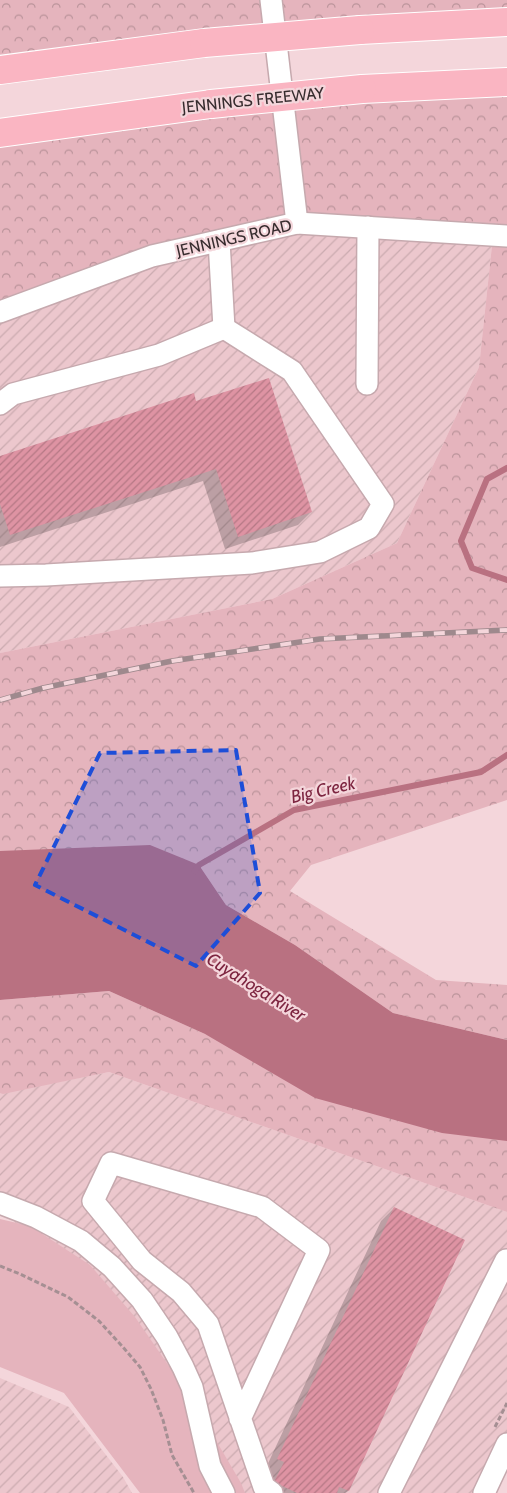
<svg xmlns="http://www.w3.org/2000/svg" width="507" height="1493" font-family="Cabin,sans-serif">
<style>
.industrial{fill:url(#industrial-furrows)}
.forest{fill:url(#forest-crowns)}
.park{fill:#e5b4bd}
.water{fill:#b97181}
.shadow{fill:#0003}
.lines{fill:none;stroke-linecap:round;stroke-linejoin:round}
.stream{stroke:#b97181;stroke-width:6}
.building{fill:url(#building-hatch)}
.minor-casing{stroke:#c6a9ae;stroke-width:24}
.highway-casing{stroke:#fff;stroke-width:30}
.path{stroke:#a58f93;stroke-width:3;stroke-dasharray:5 2.5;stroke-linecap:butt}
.minor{stroke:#fff;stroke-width:21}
.highway{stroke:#fab5c2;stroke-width:28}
.rail-casing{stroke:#9e898d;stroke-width:5.5}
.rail{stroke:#f4d6db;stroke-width:4;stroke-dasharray:11;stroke-linecap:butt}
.highway-bridge-casing{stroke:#fff;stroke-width:30;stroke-linecap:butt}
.highway-bridge{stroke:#fab5c2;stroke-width:28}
.marked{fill:#1d4ed8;fill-opacity:0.2;stroke:#1d4ed8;stroke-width:4;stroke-dasharray:10 6;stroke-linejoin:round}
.labels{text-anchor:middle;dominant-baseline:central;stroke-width:4.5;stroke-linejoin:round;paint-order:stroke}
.street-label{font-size:16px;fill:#372c2e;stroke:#f4d6db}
.water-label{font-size:18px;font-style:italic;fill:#7d2540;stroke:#f4d6db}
</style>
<defs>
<pattern id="industrial-furrows" width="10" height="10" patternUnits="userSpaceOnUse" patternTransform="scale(1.25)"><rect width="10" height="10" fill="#ecc7cd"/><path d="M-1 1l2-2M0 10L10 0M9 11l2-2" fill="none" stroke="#cbabb0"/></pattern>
<pattern id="forest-crowns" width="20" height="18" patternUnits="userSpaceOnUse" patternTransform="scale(1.25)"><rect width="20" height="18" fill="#e5b4bd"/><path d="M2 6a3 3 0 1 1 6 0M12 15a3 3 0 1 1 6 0" fill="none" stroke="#ba939a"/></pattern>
<pattern id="building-hatch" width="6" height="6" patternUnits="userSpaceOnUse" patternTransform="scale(1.25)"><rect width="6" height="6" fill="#de93a3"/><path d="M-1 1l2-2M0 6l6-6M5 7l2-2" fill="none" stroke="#b57885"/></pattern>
</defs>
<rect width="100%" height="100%" fill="#f4d6db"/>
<g class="industrial">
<polygon points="297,223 493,236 479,367 397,543 272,599 0,653 0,312"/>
<polygon points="109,1072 507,1212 507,1448 486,1493 224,1493 0,1203 0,1093 3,1093"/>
<polygon points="0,1378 69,1407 123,1477 132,1493 0,1493"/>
</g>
<g class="forest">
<polygon points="0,0 507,0 507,22 0,70"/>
<polygon points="507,82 507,800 311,865 290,891 436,980 507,985 507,1040 393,1013 295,945 226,905 199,865 0,851 0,653 272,599 397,543 479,367 493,236 297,223 0,312 0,133"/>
<polygon points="109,991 205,1034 507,1140 507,1212 109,1072 3,1094 0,1093 0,1000"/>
</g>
<polygon class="park" points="0,1219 30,1226 90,1265 135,1317 191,1398 241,1483 245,1493 140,1493 64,1393 0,1367"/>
<polygon class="water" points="150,845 199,865 226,905 295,945 393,1013 507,1040 507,1141 442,1133 315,1098 205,1034 109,991 0,1000 0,851"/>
<g class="shadow">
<polygon points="195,403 311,512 298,525 225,549 203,481 0,547 0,457"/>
<polygon points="394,1208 464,1241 348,1491 345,1493 264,1493 272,1476 264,1472 381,1221"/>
</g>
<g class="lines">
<g class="stream">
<polyline points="507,468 487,479 461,541 472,568 507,580"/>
<polyline points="195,871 199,865 294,810 481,772 507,755"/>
</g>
</g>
<g class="building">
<polygon points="269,378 312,512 238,537 216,469 10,535 0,504 0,456 194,393 196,401"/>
<polygon points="394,1207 465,1240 349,1491 339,1487 337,1493 297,1493 274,1482 284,1462 277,1459"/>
</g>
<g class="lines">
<defs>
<g id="minor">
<polyline points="271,0 297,223"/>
<polyline points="219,241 224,328"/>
<polyline points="0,312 152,256 297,223 507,236"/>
<polyline points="367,384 368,227"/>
<polyline points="0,404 13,394 159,355 224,328"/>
<polyline points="0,576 46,575 252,563 320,552 369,528 383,504 292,371 224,328"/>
<polyline points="0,1203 36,1217 81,1241 112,1267 142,1300 167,1337 183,1367 192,1387 210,1466 224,1493"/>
<polyline points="240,1419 319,1250 262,1207 111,1163 93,1201 142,1261 181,1292 208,1324 264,1487 272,1493"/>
<polyline points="389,1493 506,1260"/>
<polyline points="484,1493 507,1444"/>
</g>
<g id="highway">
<polyline points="360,30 507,22"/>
<polyline points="0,70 204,43"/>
<polyline points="362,89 507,82"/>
<polyline points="0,133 211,104"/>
</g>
</defs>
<use href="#minor" class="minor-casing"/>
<use href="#highway" class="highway-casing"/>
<g class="path">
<polyline points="0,1266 20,1274 68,1297 99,1321 122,1346 140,1367 151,1389 163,1420 172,1455 194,1493"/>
<polyline points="495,1427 507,1403"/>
</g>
<use href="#minor" class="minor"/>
<use href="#highway" class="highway"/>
<defs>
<polyline id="rail" points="0,700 43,688 172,661 320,639 507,630"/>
</defs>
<use href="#rail" class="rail-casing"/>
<use href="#rail" class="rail"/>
<defs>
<g id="highway-bridge">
<polyline points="204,43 360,30"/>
<polyline points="211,104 362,89"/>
</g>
</defs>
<use href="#highway-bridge" class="highway-bridge-casing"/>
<use href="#highway-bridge" class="highway-bridge"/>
</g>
<path class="marked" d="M236,750L260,893L196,966L35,885L100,753Z"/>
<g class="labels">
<g class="street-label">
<text transform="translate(253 100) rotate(-6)">JENNINGS FREEWAY</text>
<text transform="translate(234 238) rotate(-13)">JENNINGS ROAD</text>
</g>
<g class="water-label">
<text transform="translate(323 790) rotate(-13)">Big Creek</text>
<text transform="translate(256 987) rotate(32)">Cuyahoga River</text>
</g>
</g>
</svg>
